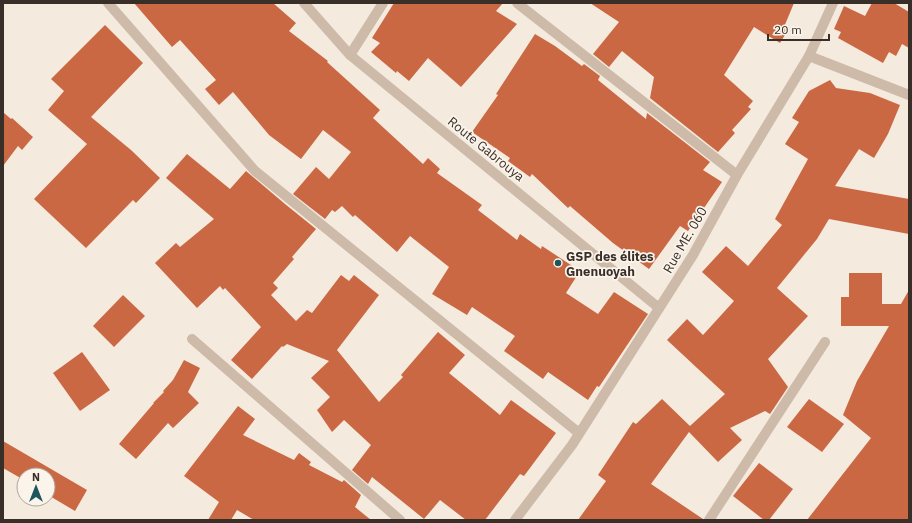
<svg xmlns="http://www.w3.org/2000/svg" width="912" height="523" font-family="'IBM Plex Sans',sans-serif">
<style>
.building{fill:#cb6844}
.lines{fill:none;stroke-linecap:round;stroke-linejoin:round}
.minor{stroke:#cdbaa9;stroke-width:10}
.poi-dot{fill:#1c575d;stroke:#fbf4eb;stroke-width:1.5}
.labels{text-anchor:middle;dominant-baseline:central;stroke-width:3.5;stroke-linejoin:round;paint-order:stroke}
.street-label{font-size:13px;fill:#392f29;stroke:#fbf4eb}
.poi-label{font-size:13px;font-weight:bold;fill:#392f29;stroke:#fbf4eb;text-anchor:start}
</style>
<rect width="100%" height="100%" fill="#f4eade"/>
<g class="building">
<polygon points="134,3 273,3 296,23 289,31 328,61 327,62 380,110 373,118 423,164 428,158 440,169 437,173 482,205 478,210 517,240 520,234 541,249 542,246 580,271 566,293 598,314 614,292 648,314 599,387 597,386 588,400 548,372 543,379 504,351 515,336 472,307 467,315 432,294 449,267 410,236 397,252 355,215 353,217 342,206 335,212 332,210 325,219 293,194 316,167 329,179 351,152 323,130 301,159 269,135 233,92 219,105 205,89 216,80 180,40 172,47"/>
<polygon points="394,3 503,3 496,11 517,24 461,87 428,58 409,81 397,71 396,73 371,52 380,43 372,38"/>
<polygon points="590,3 794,3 784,27 788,30 780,43 754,27 724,75 753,101 748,107 751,109 732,130 735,133 718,152 650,98 654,77 622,51 609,67 593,54 619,22"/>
<polygon points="872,3 894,3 909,12 909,48 902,44 896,56 889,52 883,63 838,38 841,32 834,29 844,6 865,16"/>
<polygon points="105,25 143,63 91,117 131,150 160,178 136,203 133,200 86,248 34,199 87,144 48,110 64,91 51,79"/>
<polygon points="535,34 555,46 582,66 584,64 600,76 598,80 646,119 647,113 710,162 703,170 722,182 688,231 680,226 649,269 613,243 570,206 568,208 532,174 530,177 508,161 510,158 472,132 498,95 496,94"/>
<polygon points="830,80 836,88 870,93 900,105 888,134 874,158 859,149 835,186 909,199 909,234 829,219 817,239 777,288 808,316 768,359 788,387 770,414 765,411 730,428 742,440 718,462 689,432 651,484 703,519 703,520 578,520 606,481 598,475 633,422 636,424 662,399 690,426 725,394 667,340 687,319 703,335 734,301 702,272 726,246 748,266 782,225 775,219 808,159 785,144 799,122 792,118 809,91"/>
<polygon points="3,112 11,119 12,118 33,137 22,150 18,146 3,166"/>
<polygon points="187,154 230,189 246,171 285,204 316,229 292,257 294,259 273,283 278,288 271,295 296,321 307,310 312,313 341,275 349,281 354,275 379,295 337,350 379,402 403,377 401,375 438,332 465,355 449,373 500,415 511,400 556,433 524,476 520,474 485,520 466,520 440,500 424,519 372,477 368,484 352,470 371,445 344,420 332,432 317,410 330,397 311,378 329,361 287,344 283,347 282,346 252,379 231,360 261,327 225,288 223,290 220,286 197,308 155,263 176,243 180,247 214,219 166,178"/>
<polygon points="849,273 882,273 882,304 901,304 909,290 909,520 807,520 871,438 843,415 857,381 889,326 841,326 841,297 849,297"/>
<polygon points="123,295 145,316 114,347 93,326"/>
<polygon points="82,352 110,390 80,411 53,373"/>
<polygon points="184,360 200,368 188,392 199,403 173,428 168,423 136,459 119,444 154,403 153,403 164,392 163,391 173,380"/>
<polygon points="809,399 844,424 822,452 787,427"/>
<polygon points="238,406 255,419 243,435 294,460 299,453 311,462 309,465 342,482 344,480 361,495 355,507 371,520 254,520 237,510 231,520 208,520 219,502 184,476"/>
<polygon points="3,441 87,490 75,511 48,495 48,475 24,475 24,480 3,468"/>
<polygon points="759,463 793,489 769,520 764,520 733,496"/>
</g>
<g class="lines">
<g class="minor">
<polyline points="108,3 255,171 579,433"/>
<polyline points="304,3 350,55 659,308"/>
<polyline points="517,3 737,175"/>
<polyline points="350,55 383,3"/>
<polyline points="809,56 909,95"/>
<polyline points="192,339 400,520"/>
<polyline points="515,520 572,445 693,255 737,175 809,56 833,3"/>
<polyline points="709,520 825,342"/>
</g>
</g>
<circle class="poi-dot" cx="558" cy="263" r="4"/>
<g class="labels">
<g class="street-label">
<text transform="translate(486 149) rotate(39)">Route Gabrouya</text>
<text transform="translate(685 240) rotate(-60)">Rue ME. 060</text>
</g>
<g class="poi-label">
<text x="566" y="256">GSP des élites<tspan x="566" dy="15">Gnenuoyah</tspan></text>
</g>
</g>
<rect width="912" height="523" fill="none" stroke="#392f29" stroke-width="8"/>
<g transform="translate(36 487)"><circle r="19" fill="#fbf4eb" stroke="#ada59d"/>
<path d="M0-3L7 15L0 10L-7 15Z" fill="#1c575d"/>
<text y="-6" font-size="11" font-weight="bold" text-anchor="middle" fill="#392f29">N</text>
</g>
<path d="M768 34v6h61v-6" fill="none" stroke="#392f29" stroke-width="2"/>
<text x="774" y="34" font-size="12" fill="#392f29" stroke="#fbf4eb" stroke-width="3" paint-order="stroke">20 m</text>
</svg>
